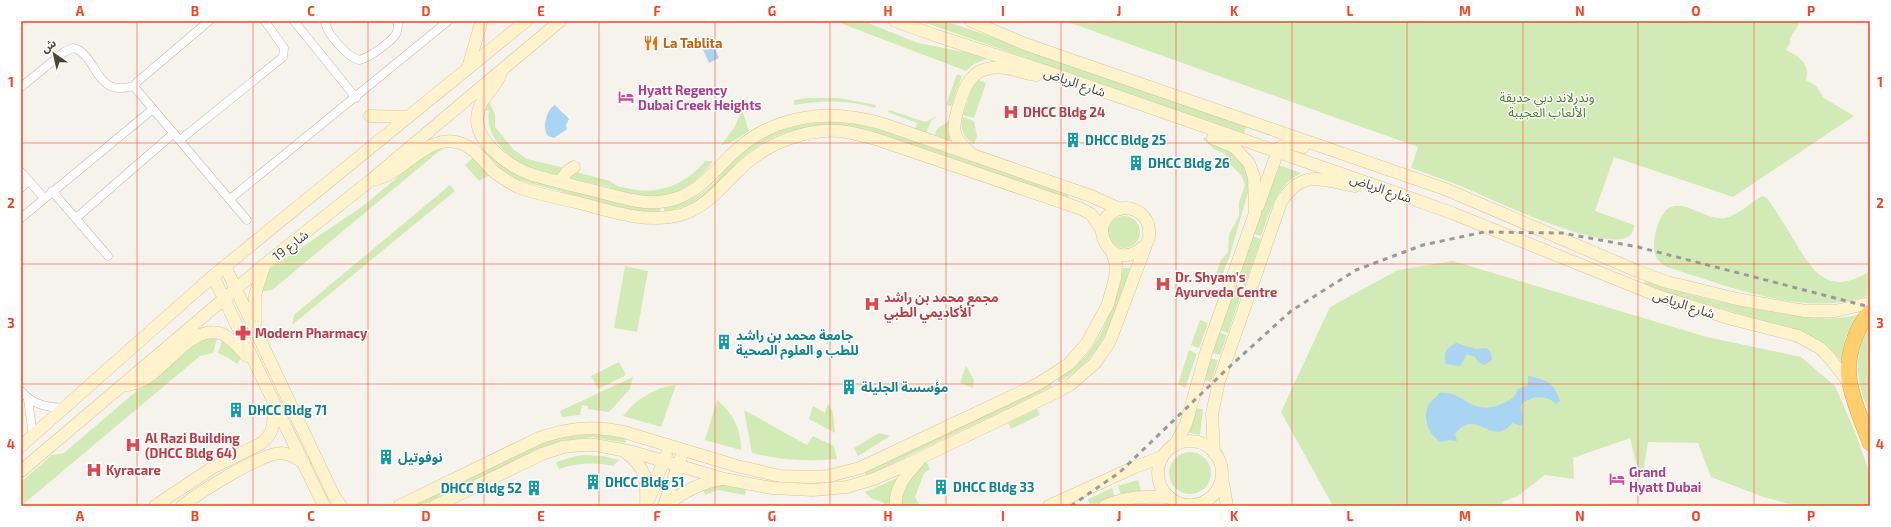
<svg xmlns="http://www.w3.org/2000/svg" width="1891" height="527" font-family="'Exo 2','Noto Sans Arabic',sans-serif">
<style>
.green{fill:#d2eab5}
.water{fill:#a9d4f2}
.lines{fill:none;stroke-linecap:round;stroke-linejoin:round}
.street-casing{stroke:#c2bbae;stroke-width:9}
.secondary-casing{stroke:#d6c79b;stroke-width:13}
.highway-casing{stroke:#e0a43c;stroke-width:16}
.street{stroke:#fff;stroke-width:8}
.secondary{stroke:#fff3cd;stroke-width:12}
.highway{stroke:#ffcf6e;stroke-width:15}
.rail{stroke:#9a9a9a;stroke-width:3;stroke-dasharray:5 5;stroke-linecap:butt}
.grid{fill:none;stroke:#fc3f1d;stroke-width:1;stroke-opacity:0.55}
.labels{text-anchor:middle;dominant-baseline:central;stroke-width:3;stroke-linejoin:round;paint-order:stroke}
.food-label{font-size:13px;font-weight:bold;fill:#c56008;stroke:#fff;text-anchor:start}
.street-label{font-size:13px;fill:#4b4439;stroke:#fff}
.hotel-label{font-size:13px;font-weight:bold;fill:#b23c85;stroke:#fff;text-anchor:start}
.park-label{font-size:13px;fill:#4a7f2a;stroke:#fff}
.health-label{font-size:13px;font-weight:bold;fill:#be3a42;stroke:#fff;text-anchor:start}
.culture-label{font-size:13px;font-weight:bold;fill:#0d838f;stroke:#fff;text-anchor:start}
.neatline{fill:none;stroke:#fc3f1d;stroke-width:1.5}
.grid-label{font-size:13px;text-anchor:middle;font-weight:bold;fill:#fc3f1d}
</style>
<rect width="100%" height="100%" fill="#f6f3ec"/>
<g class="green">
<polygon points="835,21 863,21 918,43 980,55 986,59 974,64 966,71"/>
<polygon points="920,21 945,21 1247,124 1244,134"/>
<path d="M1065,21H1804L1803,23L1800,22L1789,40L1791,41L1786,50C1800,57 1810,63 1806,80L1816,86L1824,98L1854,116L1733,197L1614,157L1595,211L1634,225C1636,271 1481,194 1463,187C1446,180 1428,174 1411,168L1418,147Z"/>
<polygon points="957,74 962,76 951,106 946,105"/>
<polygon points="978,80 986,83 974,118 963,115 972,88"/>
<path d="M808,98H839L876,105L875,108C848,100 822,100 794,105V100Z"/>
<path d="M489,102L495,114V127L513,149L527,159L565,168L560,176C549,172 535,170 524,165C504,155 485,134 489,111L485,110Z"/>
<polygon points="742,110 749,131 730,143 721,145 734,128"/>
<polygon points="889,110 925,122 937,116 931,121 926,133 915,130 917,123 888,112"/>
<path d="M963,117L974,121L977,136L974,144C964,138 959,129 963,117Z"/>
<polygon points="950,120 950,141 935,135 937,129"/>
<path d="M830,122L856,124L883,130L1069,195L1067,199L868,130C824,119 777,127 742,158C736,163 731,170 726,176C709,196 689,207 664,212V208C683,204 701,197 715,182C722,175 728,166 735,159C761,134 794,123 830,122Z"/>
<polygon points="1204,137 1227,146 1248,170 1249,189 1230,255 1223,273 1213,282 1221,260 1228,252 1229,234 1239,216 1239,202 1245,185 1242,176 1230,164 1225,154 1214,149 1203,139"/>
<polygon points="485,146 493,155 617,201 639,207 660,208 660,212 634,211 525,182 516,179 501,169 482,149"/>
<polygon points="444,147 272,290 259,292 264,276 271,268 363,206 423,156"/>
<polygon points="475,156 490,175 479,181 465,165"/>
<path d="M705,161H713C697,183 672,200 643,197C632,196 621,192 610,189V187L567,178L572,171L610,181C615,186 620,187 627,188C657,196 686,185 705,161Z"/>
<path d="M1276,164L1301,173C1276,186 1270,211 1261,236L1252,233Z"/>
<polygon points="450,185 455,191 292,325 294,315"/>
<path d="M1762,196L1767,198C1777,212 1786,227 1795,242C1815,275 1830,296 1870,271V295C1807,319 1728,286 1667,267C1661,264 1657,260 1655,254C1651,242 1659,211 1671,207C1688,201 1706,221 1725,218C1738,215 1750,203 1762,196Z"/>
<circle cx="1124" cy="232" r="16"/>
<polygon points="1251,236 1261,239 1245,285 1235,281"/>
<polygon points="1453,261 1707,337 1801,357 1835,386 1855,432 1870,474 1870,506 1797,506 1763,497 1711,477 1698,443 1648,442 1643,472 1636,463 1630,438 1573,458 1574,479 1545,475 1518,496 1502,502 1505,506 1333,506 1281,412 1330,307 1398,270"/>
<polygon points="625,266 648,271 637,332 614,328"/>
<path d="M1123,268H1130C1114,316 1106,356 1059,382L1057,379C1102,353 1110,314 1123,268Z"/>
<path d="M1645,280C1684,295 1723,303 1763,310C1795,316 1825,322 1857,315L1846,336L1841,360L1823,343L1795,330L1664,292L1644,284Z"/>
<polygon points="1234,285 1243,288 1228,333 1218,329"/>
<polygon points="1200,320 1208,323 1199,348 1191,345"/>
<path d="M1870,325V416C1858,385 1850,356 1870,325Z"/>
<polygon points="1218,332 1227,335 1220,355 1210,352"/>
<polygon points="207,339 217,339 213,353 200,356 21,506 21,482 52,455 64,453 194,342"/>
<polygon points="222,341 242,357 237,364 227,357 218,353"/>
<polygon points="1189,350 1197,354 1185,388 1178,384"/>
<polygon points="1209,358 1218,360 1211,382 1202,379"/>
<polygon points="619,362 626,375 598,389 591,376"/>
<polygon points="966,366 974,380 973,388 960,383"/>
<polygon points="633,377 630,389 609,412 588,409 588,406 582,405 580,415 562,417 560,411"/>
<polygon points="1050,383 1052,387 866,476 865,472"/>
<path d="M676,385L661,427L623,416C637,398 654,388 676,385Z"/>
<path d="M717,400C733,413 741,429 741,450L705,440Z"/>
<polygon points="828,403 833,413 835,433 809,419 813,406 825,413"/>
<polygon points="1195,408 1203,409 1200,435 1187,432"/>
<polygon points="1037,409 1040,415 1011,429 1008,423"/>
<path d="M744,410L807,445L813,436L834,446L837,459C808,462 780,460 752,453Z"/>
<polygon points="601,433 626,438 625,443 592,437 558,442 421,506 413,506 538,444 562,436"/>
<polygon points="879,433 890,436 858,456 854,448"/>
<circle cx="1190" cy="473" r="21"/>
<path d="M586,455L603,456L619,460L613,466C594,462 578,463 559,469L556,462L576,456Z"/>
<polygon points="926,461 930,469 924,473 915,497 920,506 900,506 901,490 921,465"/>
<polygon points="902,476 892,506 885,506 883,502 872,499 865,492"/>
<polygon points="1138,480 1141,491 1121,495 1118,486"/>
<polygon points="723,484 746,490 745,495 718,490 705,495 702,487"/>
<polygon points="1112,488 1115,497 1095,506 1090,506 1088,499"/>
</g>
<g class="water">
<polygon points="710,38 719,58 709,63 700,43"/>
<path d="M555,105C560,111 565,114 569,119L566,125L567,129L554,138L548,136C542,128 546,110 555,105Z"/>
<path d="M1456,343L1476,349L1487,348L1491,353L1492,360L1484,365L1478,362L1475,357L1467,354L1460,366L1446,364C1443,353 1446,348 1456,343Z"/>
<path d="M1528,376C1548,380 1553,382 1560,401L1556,404C1546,394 1530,396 1521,405L1523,420L1522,426L1512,423C1491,449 1477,406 1455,434L1457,441L1449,440L1441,442C1428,434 1421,416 1430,403C1433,399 1437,397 1439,393C1467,390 1469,420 1506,402C1512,399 1516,396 1518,389L1528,385Z"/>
</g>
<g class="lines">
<defs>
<g id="street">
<polyline points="294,21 356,98"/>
<path d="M325,21C326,33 347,57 359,60C369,58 391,42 396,34C398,30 398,25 398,21"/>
<path d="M21,87L64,52L73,48C92,52 95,82 113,87C120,90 128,87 135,86"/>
<polyline points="153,109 136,89 135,86 137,82 209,21"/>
<polyline points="180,140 283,57 284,48 265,21"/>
<polyline points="21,172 44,198"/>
<polyline points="21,188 28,181"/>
<polyline points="52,191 108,256"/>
<polyline points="230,199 448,21"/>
<polyline points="21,218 153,109 247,220"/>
<polyline points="76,218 174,133"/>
<path d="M21,391C33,405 46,407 64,408"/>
<polyline points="28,399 33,436"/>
</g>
<g id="secondary">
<polyline points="895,21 934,35 1057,75 1399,194 1452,213 1658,296 1732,319 1798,336 1820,348 1829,357 1850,384"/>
<polyline points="971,21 1025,44 1445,189 1637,271 1667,282 1737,299 1805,311 1835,311 1870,303"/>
<polyline points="468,68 481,23"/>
<path d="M501,72C498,86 485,93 480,106C466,138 508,166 533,175C555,181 578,187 600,192C622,198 644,205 666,201C695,196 711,175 731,155C772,114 830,108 883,124L1091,196L1120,209"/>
<polyline points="370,116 408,117"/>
<path d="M970,152C964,147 957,141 955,133C952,122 963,89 970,80C974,75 980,70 987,69C1004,64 1020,73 1036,75"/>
<path d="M371,180C404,177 429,127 465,145C476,150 484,161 492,170C500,177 509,182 518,187C537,194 557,198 576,202C610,211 645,224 680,215C706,208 721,187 739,170C766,143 809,126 847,132C858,134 869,137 879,140L1079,208L1091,214L1102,230"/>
<polyline points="559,182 568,171 574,167"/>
<polyline points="1258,206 1279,148 1289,143 1303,147"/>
<polyline points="225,266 334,496 341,506"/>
<polyline points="213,276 324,506"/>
<polyline points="255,324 255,295 264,266"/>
<path d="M122,386C132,384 140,383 148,377C169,364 194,323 222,334C232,338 240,349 247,356"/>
<circle cx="1190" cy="473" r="32"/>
<polyline points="21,446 213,276 526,21"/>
<polyline points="1174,446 1186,424 1206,353 1255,213 1254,177 1249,163 1234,147 1213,138"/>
<path d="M625,452C647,468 647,480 646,506"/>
<path d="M1214,453L1212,414L1219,381L1281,202C1304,167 1323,181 1355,186"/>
<polyline points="21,471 264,265 371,180 560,21"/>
<polyline points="1222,478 1227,506"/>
<polyline points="649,499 666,455"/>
<path d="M155,506L212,468L260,444C275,434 274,422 273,406"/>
<path d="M182,506C200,492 261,453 282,453C291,454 297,458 304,463"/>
<path d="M399,506L539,438C568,428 593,425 624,432L737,466L780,476L813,477L829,476L860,468L1038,384L1069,364L1087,343L1108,304L1115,278L1116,265L1112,252"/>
<path d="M435,506L542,454L563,447L582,445H595L633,452L724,479L772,488L813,490L847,487L874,479L908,464L1059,391L1071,384L1095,363L1110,341L1149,237C1150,228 1148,219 1140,213C1134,209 1126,207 1119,209C1083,221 1111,277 1144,246"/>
<polyline points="664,506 681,457"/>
<path d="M666,506C682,492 700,483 721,479"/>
<path d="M896,506C894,488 907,474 918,462"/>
<polyline points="1049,506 1135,467 1162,457"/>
<path d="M1105,506C1127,496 1145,496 1169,497"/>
</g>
<path id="highway" d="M1870,312C1854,330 1845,360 1850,384C1854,404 1863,424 1870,443"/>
</defs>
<use href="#street" class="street-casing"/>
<use href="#secondary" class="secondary-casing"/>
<use href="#highway" class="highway-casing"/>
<use href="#street" class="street"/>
<use href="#secondary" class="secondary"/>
<use href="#highway" class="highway"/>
<polyline class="rail" points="1071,506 1120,472 1227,369 1291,311 1356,270 1423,245 1484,232 1562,233 1638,247 1870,307"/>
</g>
<path class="grid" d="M137,21V506M253,21V506M368,21V506M484,21V506M599,21V506M715,21V506M830,21V506M946,21V506M1061,21V506M1176,21V506M1292,21V506M1407,21V506M1523,21V506M1638,21V506M1754,21V506M21,143H1870M21,264H1870M21,384H1870"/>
<defs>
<symbol id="restaurant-bare" viewBox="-9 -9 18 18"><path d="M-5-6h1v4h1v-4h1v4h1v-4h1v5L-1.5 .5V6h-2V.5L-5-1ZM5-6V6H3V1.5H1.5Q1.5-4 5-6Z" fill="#e8710a" stroke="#fff" stroke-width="2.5" paint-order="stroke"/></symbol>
<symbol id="hotel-bare" viewBox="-9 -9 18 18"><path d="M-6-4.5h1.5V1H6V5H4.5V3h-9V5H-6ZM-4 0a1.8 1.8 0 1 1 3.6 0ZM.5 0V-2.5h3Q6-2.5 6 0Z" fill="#d1479c" stroke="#fff" stroke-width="2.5" paint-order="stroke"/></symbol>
<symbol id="hospital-bare" viewBox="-9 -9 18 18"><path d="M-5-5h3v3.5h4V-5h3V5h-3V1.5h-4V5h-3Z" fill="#e0444e" stroke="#fff" stroke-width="2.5" paint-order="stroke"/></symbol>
<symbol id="building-bare" viewBox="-9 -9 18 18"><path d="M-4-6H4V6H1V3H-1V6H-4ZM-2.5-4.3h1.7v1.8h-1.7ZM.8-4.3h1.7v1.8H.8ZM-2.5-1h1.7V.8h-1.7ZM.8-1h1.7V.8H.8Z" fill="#0f9aa8" stroke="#fff" stroke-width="2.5" paint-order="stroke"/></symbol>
<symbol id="pharmacy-bare" viewBox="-9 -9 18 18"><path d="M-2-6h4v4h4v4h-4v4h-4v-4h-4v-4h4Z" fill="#e0444e" stroke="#fff" stroke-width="2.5" paint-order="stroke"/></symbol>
</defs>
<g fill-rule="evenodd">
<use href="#restaurant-bare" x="640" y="32" width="22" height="22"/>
<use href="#hotel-bare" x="615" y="86" width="22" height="22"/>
<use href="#hospital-bare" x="1000" y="101" width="22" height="22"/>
<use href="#building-bare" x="1062" y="129" width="22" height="22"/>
<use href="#building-bare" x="1125" y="152" width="22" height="22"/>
<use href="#hospital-bare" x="1152" y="273" width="22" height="22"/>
<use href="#hospital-bare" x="861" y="293" width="22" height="22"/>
<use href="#pharmacy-bare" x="232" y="322" width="22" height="22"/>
<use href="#building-bare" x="713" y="331" width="22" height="22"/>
<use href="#building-bare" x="838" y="376" width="22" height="22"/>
<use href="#building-bare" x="225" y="399" width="22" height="22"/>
<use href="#hospital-bare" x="122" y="434" width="22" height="22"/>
<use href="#building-bare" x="375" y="446" width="22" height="22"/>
<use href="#hospital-bare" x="83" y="459" width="22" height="22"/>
<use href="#hotel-bare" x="1606" y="468" width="22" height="22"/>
<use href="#building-bare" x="582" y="471" width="22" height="22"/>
<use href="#building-bare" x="930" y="476" width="22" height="22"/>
<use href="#building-bare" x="523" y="477" width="22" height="22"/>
</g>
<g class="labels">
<g class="food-label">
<text x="663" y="43">La Tablita</text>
</g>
<g class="street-label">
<text transform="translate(1075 82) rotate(19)">شارع الرياض</text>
<text transform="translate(1381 188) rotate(19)">شارع الرياض</text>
<text transform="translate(290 245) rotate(-38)">شارع 19</text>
<text transform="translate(1684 304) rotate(18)">شارع الرياض</text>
</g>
<g class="hotel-label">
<text x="638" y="90">Hyatt Regency<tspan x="638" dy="15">Dubai Creek Heights</tspan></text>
<text x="1629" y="472">Grand<tspan x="1629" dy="15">Hyatt Dubai</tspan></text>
</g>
<g class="park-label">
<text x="1547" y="97">وندرلاند دبي حديقة<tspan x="1547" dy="15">الألعاب العجيبة</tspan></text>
</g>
<g class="health-label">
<text x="1023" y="112">DHCC Bldg 24</text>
<text x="1175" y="277">Dr. Shyam’s<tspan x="1175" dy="15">Ayurveda Centre</tspan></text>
<text x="884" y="297">مجمع محمد بن راشد<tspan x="884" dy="15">الأكاديمي الطبي</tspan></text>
<text x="255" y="333">Modern Pharmacy</text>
<text x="145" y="438">Al Razi Building<tspan x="145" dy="15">(DHCC Bldg 64)</tspan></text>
<text x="106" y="470">Kyracare</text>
</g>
<g class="culture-label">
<text x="1085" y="140">DHCC Bldg 25</text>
<text x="1148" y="163">DHCC Bldg 26</text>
<text x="736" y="335">جامعة محمد بن راشد<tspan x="736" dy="15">للطب و العلوم الصحية</tspan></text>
<text x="861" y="387">مؤسسة الجليلة</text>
<text x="248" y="410">DHCC Bldg 71</text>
<text x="398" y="457">نوفوتيل</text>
<text x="605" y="482">DHCC Bldg 51</text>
<text x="953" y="487">DHCC Bldg 33</text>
<text x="522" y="488" text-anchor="end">DHCC Bldg 52</text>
</g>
</g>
<rect width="1891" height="527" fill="none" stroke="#ffffff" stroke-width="44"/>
<g transform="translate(54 54) rotate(326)" stroke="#ffffff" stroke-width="3" paint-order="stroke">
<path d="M0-3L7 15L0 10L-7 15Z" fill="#4b4439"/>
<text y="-6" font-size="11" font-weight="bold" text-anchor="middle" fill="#4b4439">ش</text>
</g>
<rect x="22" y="22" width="1847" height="483" class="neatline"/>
<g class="grid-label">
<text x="80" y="16">A</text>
<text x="195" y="16">B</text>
<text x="311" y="16">C</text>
<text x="426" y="16">D</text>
<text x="541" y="16">E</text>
<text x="657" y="16">F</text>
<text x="772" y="16">G</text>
<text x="888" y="16">H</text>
<text x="1003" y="16">I</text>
<text x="1119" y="16">J</text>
<text x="1234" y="16">K</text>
<text x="1350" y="16">L</text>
<text x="1465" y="16">M</text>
<text x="1580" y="16">N</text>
<text x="1696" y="16">O</text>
<text x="1811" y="16">P</text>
<text x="11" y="87">1</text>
<text x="1880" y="87">1</text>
<text x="11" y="208">2</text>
<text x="1880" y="208">2</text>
<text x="11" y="328">3</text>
<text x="1880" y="328">3</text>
<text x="11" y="449">4</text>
<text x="1880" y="449">4</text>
<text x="80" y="521">A</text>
<text x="195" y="521">B</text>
<text x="311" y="521">C</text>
<text x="426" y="521">D</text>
<text x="541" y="521">E</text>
<text x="657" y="521">F</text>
<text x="772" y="521">G</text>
<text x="888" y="521">H</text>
<text x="1003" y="521">I</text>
<text x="1119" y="521">J</text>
<text x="1234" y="521">K</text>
<text x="1350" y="521">L</text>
<text x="1465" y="521">M</text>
<text x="1580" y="521">N</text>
<text x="1696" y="521">O</text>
<text x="1811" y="521">P</text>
</g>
</svg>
